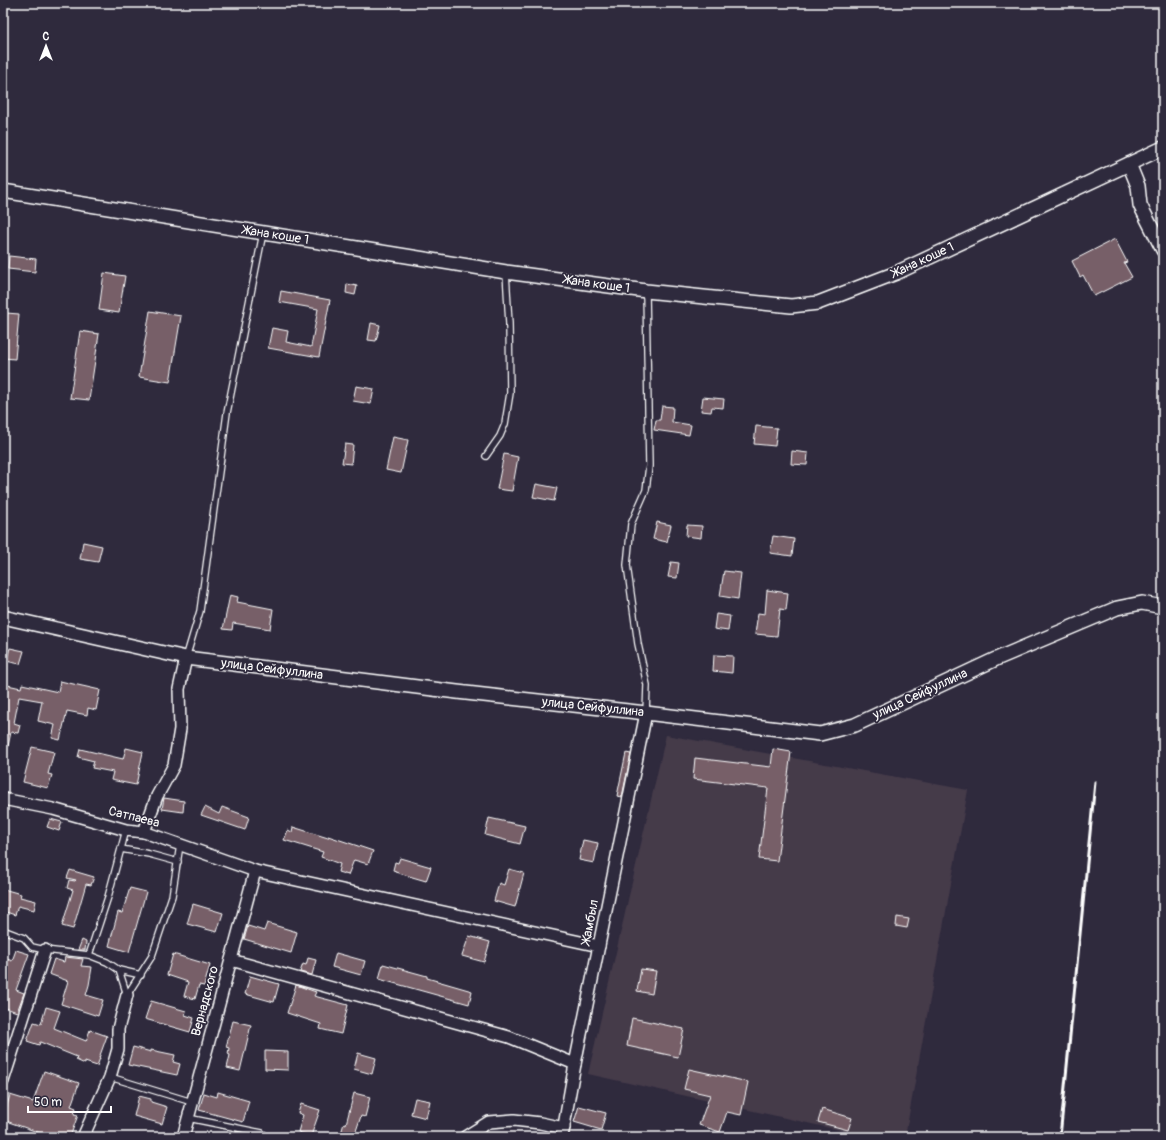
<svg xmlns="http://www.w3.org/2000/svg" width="1166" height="1140" font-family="Pangolin,sans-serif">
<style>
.built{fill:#453a4a}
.building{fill:#775f68;stroke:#fff}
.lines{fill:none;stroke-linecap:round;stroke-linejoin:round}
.service-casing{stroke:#fff;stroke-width:8}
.minor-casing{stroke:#fff;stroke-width:14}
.tertiary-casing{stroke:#fff;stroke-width:16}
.service{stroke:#2f2a3d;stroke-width:5.5}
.minor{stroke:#2f2a3d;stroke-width:11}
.tertiary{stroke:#2f2a3d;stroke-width:13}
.rail{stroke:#fff;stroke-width:3}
.labels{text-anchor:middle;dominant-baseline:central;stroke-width:3.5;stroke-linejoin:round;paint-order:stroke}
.street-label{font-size:13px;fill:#fff;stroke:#2f2a3d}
</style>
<rect width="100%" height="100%" fill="#2f2a3d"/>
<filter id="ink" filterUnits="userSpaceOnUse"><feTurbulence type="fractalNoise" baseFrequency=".025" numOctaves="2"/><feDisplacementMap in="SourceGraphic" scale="8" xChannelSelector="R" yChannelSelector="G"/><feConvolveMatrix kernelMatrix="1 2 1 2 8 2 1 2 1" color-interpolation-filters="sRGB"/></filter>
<g filter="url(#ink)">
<polygon class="built" points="666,735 968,790 905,1137 870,1137 588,1074"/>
<g class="building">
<polygon points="1115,239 1127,262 1124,263 1132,277 1094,296 1083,275 1080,277 1072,261"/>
<polygon points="9,256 36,259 35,272 8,269"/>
<polygon points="104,273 125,276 119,313 99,310"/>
<polygon points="347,284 357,286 355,295 346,293"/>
<polygon points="281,291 330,300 319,357 268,348 272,328 288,331 286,342 311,347 318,309 279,302"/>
<polygon points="150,311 181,316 170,382 139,377"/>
<polygon points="6,313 19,314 15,359 3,358"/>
<polygon points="371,323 380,325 376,341 368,340"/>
<polygon points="80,331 99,334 89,400 70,398"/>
<polygon points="356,386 374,389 371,404 353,401"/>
<polygon points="703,397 724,399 723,408 712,407 711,412 701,411"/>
<polygon points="662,406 673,407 672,422 691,425 689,435 654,430 656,420 660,420"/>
<polygon points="756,426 777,428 775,446 754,444"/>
<polygon points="393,437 408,440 401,473 386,470"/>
<polygon points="345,444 353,445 351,464 342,463"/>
<polygon points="792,451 808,453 807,465 791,464"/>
<polygon points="504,454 518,457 512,491 497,489"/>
<polygon points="536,484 557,488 554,501 533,497"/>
<polygon points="657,522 671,525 667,542 653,539"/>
<polygon points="687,525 702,526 701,538 686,536"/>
<polygon points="773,536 794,539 792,556 770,553"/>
<polygon points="83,542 102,546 98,562 80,559"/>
<polygon points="671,562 679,563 677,578 668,577"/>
<polygon points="724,571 741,573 738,599 720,596"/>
<polygon points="767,590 788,593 786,610 780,609 777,636 755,634 758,613 765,614"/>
<polygon points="230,595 238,597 237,602 273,609 270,629 233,623 232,630 223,629"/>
<polygon points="716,614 730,616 728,631 714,629"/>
<polygon points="10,648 24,651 20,664 6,661"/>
<polygon points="714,655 733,656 732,673 713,671"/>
<polygon points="60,681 100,690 96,710 88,708 87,715 67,711 60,740 52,738 55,725 38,721 42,701 19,697 14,723 20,725 18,733 11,732 7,751 3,750 3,684 21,688 22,684 58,692"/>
<polygon points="32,747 54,752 48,774 52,775 48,788 23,782"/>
<polygon points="126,748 143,752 136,785 111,780 113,772 92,768 94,761 78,757 80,749 123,759"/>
<polygon points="773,749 791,752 777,861 759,859 768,788 693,779 695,758 771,767"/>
<polygon points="626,753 631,754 622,797 617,796"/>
<polygon points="164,798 184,801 183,812 162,809"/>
<polygon points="205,807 219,814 222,807 249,817 245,830 201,815"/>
<polygon points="489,818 525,826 520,844 485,835"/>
<polygon points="50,819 62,822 59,831 47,827"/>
<polygon points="293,827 328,838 328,836 373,851 368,864 354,860 348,875 338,872 340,864 321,857 323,852 284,840 288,830 292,832"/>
<polygon points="583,840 598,843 594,863 579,860"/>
<polygon points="400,858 431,867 426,881 395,872 396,871 393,870 395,862 398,863"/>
<polygon points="509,869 524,873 515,907 494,901 499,883 504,885"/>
<polygon points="70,870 94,877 91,885 86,884 73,929 62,926 73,890 67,888 69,880 75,881 76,880 67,878"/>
<polygon points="130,888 146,892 129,952 109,946 118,912 122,913"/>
<polygon points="3,889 21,894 20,897 36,901 34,910 18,906 15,915 3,911"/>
<polygon points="193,904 223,913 217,932 187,924"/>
<polygon points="897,917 909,919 907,928 896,926"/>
<polygon points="267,923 297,932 291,953 244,939 248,926 264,931"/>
<polygon points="469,936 490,942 484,962 462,956"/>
<polygon points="82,940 86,942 85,950 78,950"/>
<polygon points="16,950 29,954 16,990 24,993 17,1012 3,1007 3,957 12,961"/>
<polygon points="336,953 365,961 361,975 332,967"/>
<polygon points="173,954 210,965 204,986 199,985 195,999 184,996 188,982 167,975"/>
<polygon points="65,957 83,959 81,966 92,967 89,985 86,995 103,1000 98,1016 61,1004 68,981 49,974 54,959 64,962"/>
<polygon points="308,958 316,960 312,975 300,972 303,964 306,965"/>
<polygon points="383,964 427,976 427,978 472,991 469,1004 379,979"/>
<polygon points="641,969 656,971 652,994 637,991"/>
<polygon points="250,976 279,984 274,1002 245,994"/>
<polygon points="296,985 316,992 314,996 348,1005 341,1034 320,1029 321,1024 287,1013"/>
<polygon points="151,1001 186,1011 185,1015 194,1018 190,1032 145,1019"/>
<polygon points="46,1007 60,1011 54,1028 86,1041 90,1030 107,1036 99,1058 100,1058 97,1066 85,1062 85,1064 76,1060 77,1057 40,1042 39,1045 27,1041 34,1022 41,1024"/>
<polygon points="632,1018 684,1029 678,1057 627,1046"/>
<polygon points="233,1021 251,1025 240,1071 227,1068 230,1055 228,1054 229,1048 226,1047"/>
<polygon points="133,1047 151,1052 151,1050 175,1055 173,1062 180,1064 177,1075 128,1065"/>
<polygon points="265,1051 288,1052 288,1070 265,1069"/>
<polygon points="358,1053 376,1058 372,1074 354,1069"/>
<polygon points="689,1069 748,1082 741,1115 727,1112 720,1132 699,1125 710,1095 684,1089"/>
<polygon points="44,1071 79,1083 71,1106 76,1108 74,1114 78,1115 70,1137 52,1137 3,1120 10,1095 33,1102"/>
<polygon points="218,1092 249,1101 243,1122 199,1110 204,1093 217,1097"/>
<polygon points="354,1093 370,1097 365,1117 361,1116 354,1137 340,1137 344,1123 346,1124"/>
<polygon points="139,1096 151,1099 151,1102 167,1107 162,1124 134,1116"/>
<polygon points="415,1098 430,1101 426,1118 411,1114"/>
<polygon points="301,1104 320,1110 311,1136 298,1132 303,1115 298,1113"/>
<polygon points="579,1106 606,1113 601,1130 574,1122"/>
<polygon points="822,1109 852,1118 848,1130 818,1122"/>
</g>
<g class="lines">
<defs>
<g id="service">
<polyline points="486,456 500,436 505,424 510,393 509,324 506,272"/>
<polyline points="186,658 200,611 227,413 263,233"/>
<polyline points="646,713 647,685 638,644 627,565 631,524 646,490 649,466 646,291"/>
<polyline points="121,849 149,854 178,862"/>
<polyline points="3,930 24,938 32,947 45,950 89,955 107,962 119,970 127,995"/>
<polyline points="89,955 108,897 126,830"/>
<polyline points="119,970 141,975"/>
<polyline points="127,995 152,956 172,896 180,845"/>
<polyline points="110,1077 192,1102"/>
<polyline points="188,1118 262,1133 267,1137"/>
</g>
<g id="minor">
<polyline points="3,799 53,809 126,830 144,832 255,871 599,946"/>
<polyline points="144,832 157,796 174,765 180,729 179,689 186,658"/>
<polyline points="231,960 509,1037 575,1064"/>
<polyline points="3,1081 45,950"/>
<polyline points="83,1137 110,1077 118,1049 118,1029 127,995"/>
<polyline points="183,1137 255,871"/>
<polyline points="465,1137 489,1122 514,1120 540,1123 564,1128"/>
<polyline points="562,1137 575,1064 646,713"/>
</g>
<g id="tertiary">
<polyline points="1129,164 1138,186 1140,205 1163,250"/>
<polyline points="3,191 506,272 646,291 791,306 818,303 896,273 1163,148"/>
<polyline points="3,617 186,658 457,692 646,713 820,734 855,725 996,659 1117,608 1142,603 1163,607"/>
</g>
</defs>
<use href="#service" class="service-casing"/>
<use href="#minor" class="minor-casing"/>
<use href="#tertiary" class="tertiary-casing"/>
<use href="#service" class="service"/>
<use href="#minor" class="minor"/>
<use href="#tertiary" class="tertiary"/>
<polyline class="rail" points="1060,1137 1095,782"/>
</g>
</g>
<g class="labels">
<g class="street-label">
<text transform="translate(276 235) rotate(9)">Жана коше 1</text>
<text transform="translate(923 260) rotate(-25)">Жана коше 1</text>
<text transform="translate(597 284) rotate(8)">Жана коше 1</text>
<text transform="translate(272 669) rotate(7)">улица Сейфуллина</text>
<text transform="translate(920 694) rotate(-25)">улица Сейфуллина</text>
<text transform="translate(593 707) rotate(6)">улица Сейфуллина</text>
<text transform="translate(134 817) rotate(14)">Сатпаева</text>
<text transform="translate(590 922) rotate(-79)">Жамбыл</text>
<text transform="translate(205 1001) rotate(-75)">Вернадского</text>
</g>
</g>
<rect width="1166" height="1140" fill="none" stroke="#2f2a3d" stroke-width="16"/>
<rect x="8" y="8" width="1150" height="1124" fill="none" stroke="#fff" stroke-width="1.5" filter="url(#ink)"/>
<g transform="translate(46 46)" stroke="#2f2a3d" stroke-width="3" paint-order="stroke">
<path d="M0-3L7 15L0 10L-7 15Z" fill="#ffffff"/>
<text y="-6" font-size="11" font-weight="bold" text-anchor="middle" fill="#ffffff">С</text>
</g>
<path d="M28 1106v6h83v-6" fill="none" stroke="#ffffff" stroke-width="2"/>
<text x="34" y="1106" font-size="12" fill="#ffffff" stroke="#2f2a3d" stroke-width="3" paint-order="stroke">50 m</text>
</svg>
